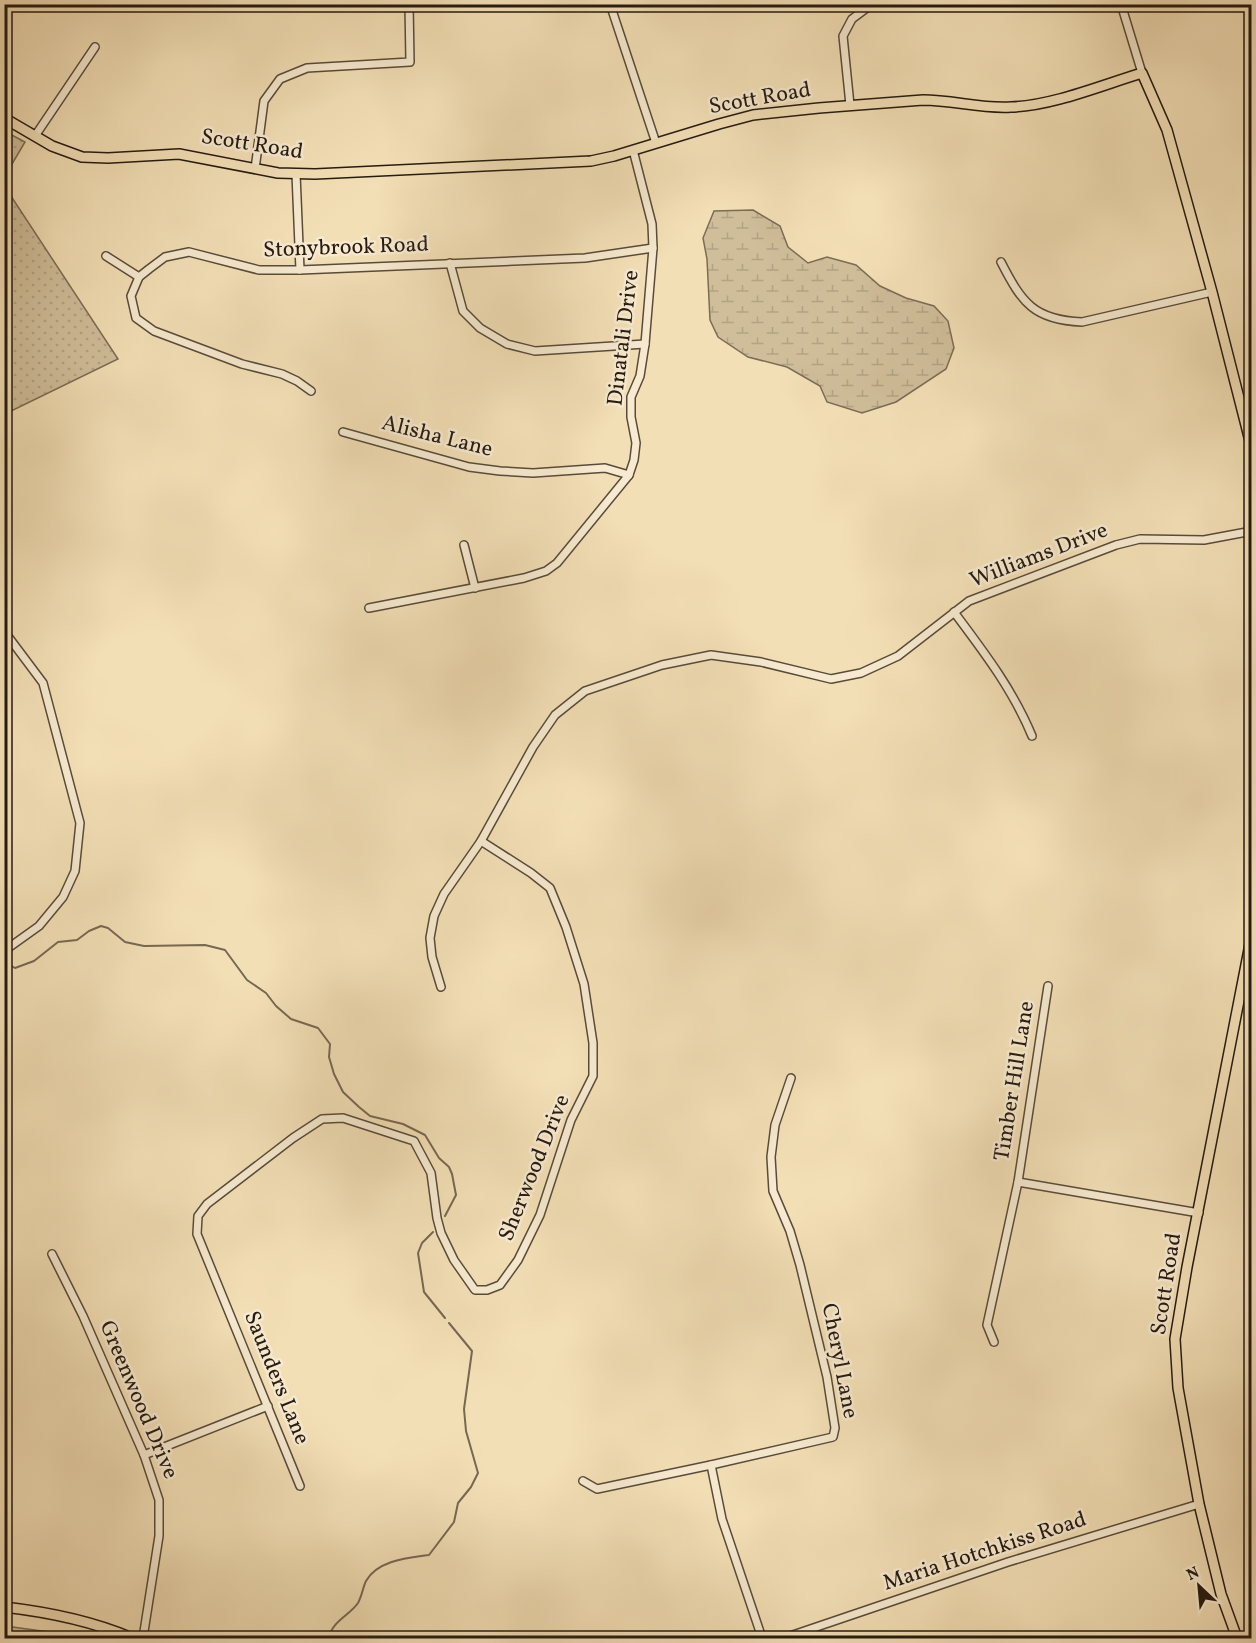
<svg xmlns="http://www.w3.org/2000/svg" width="1256" height="1643" font-family="Vollkorn,serif">
<style>
.grass{fill:url(#grass-dots);stroke:#7b6c56;stroke-width:1.5}
.forest{fill:url(#forest-firs);stroke:#7b6c56;stroke-width:1.5}
.wetland{fill:url(#wetland-marsh);stroke:#7b6c56;stroke-width:1.5}
.lines{fill:none;stroke-linecap:round;stroke-linejoin:round}
.stream{stroke:#776852;stroke-width:2}
.minor-casing{stroke:#594b3a;stroke-width:10}
.major-casing{stroke:#261a11;stroke-width:12}
.minor{stroke:#f7ead0;stroke-width:7}
.major{stroke:#f3dfb6;stroke-width:9}
.labels{text-anchor:middle;dominant-baseline:central;stroke-width:5;stroke-linejoin:round;paint-order:stroke}
.street-label{font-size:22px;fill:#261a11;stroke:#f7ead0}
</style>
<defs>
<pattern id="grass-dots" width="8" height="8" patternUnits="userSpaceOnUse" patternTransform="scale(1.5)"><rect width="8" height="8" fill="#d0be9a"/><path d="M2 2h.1M6 6h.1" fill="none" stroke="#b2a384" stroke-width="1.8" stroke-linecap="round"/></pattern>
<pattern id="forest-firs" width="22" height="20" patternUnits="userSpaceOnUse" patternTransform="scale(1.5)"><rect width="22" height="20" fill="#d0be9a"/><path d="M5 1l3.5 6h-7zM16 11l3.5 6h-7z" fill="#b2a384"/></pattern>
<pattern id="wetland-marsh" width="20" height="14" patternUnits="userSpaceOnUse" patternTransform="scale(1.5)"><rect width="20" height="14" fill="#d0be9a"/><path d="M1 5h8M5 5V1M11 12h8M15 12V8" fill="none" stroke="#b2a384"/></pattern>
</defs>
<rect width="100%" height="100%" fill="#f3dfb6"/>
<filter id="stains"><feTurbulence type="fractalNoise" baseFrequency=".00333" numOctaves="4"/><feColorMatrix values="0 0 0 0 .2 0 0 0 0 .09 0 0 0 0 .02 0 0 0 .5 -.17"/></filter>
<radialGradient id="worn" r=".72"><stop offset=".6" stop-color="#630" stop-opacity="0"/><stop offset="1" stop-color="#630" stop-opacity=".3"/></radialGradient>
<g class="grass">
<polygon points="8,133 25,142 5,176 5,137"/>
<polygon points="5,187 118,359 5,414 4,414"/>
</g>
<polygon class="forest" points="5,1626 94,1638 28,1638 5,1631"/>
<polygon class="wetland" points="753,210 780,226 788,247 808,263 827,257 856,265 880,286 906,298 934,306 948,321 954,348 946,369 896,402 862,413 827,402 820,386 787,367 748,357 718,337 710,320 707,259 703,238 714,211"/>
<g class="lines">
<g class="stream">
<polyline points="6,963 15,968 34,961 58,942 77,940 89,931 101,926 108,928 125,942 144,946 205,945 225,950 247,980 266,993 276,1006 291,1019 318,1028 330,1044 329,1057 334,1074 343,1092 359,1107 370,1116 403,1124 425,1135 439,1158 449,1167 452,1174 456,1195 445,1216"/>
<polyline points="433,1232 422,1243 418,1253 424,1292 445,1318"/>
<path d="M329,1638C332,1621 349,1616 358,1603C362,1596 363,1587 366,1581C378,1560 408,1558 429,1555L454,1522L458,1503L471,1487L478,1473L466,1431L464,1409L472,1351L449,1323"/>
</g>
<defs>
<g id="minor">
<polyline points="610,4 656,143"/>
<polyline points="977,4 995,6"/>
<polyline points="1121,4 1142,73"/>
<polyline points="850,105 843,36 852,19 872,4"/>
<polyline points="35,136 95,47"/>
<polyline points="255,169 264,101 280,79 307,68 410,62 409,4"/>
<polyline points="296,174 300,270"/>
<polyline points="106,256 139,277"/>
<path d="M1001,262C1022,303 1034,320 1082,322L1212,292"/>
<polyline points="450,263 463,311 480,328 507,344 535,351 645,344"/>
<polyline points="311,391 297,381 282,374 242,364 154,331 136,318 131,296 139,277 149,269 165,257 189,252 259,270 300,270 585,258 653,248"/>
<polyline points="343,432 469,467 500,471 533,473 605,468 629,475"/>
<polyline points="464,545 475,588"/>
<polyline points="369,608 524,578 546,571 557,563 629,475 634,460 636,443 631,417 631,397 640,376 645,344 653,248 652,224 633,150"/>
<path d="M954,612C984,652 1013,690 1032,736"/>
<polyline points="4,631 43,683 80,823 75,871 63,897 39,926 4,951"/>
<polyline points="441,987 432,957 430,938 434,916 444,894 481,841 533,747 555,715 585,691 662,665 711,655 761,662 831,679 861,673 898,656 969,601 1116,545 1140,539 1204,540 1252,531"/>
<polyline points="1018,1182 1199,1213"/>
<polyline points="52,1254 83,1316 144,1455 159,1500 159,1536 143,1638"/>
<polyline points="994,1342 987,1325 1018,1182 1048,986"/>
<polyline points="144,1455 268,1406"/>
<polyline points="711,1465 722,1519 762,1638"/>
<polyline points="583,1481 597,1489 711,1465 833,1437 835,1428 827,1377 800,1265 790,1231 773,1191 771,1157 775,1125 791,1078"/>
<polyline points="300,1486 197,1234 198,1216 207,1204 293,1138 322,1119 343,1118 414,1141 431,1173 437,1218 441,1233 454,1260 475,1290 487,1290 500,1285 518,1260 540,1215 571,1120 593,1076 593,1043 584,984 566,927 550,888 531,873 481,841"/>
<polyline points="784,1638 1008,1562 1199,1504"/>
</g>
<g id="major">
<path d="M4,118L52,146L82,157L108,158L179,154L278,173L315,174L591,161L614,156L719,124L753,115L819,108L923,100C953,100 981,109 1011,107C1052,106 1102,85 1142,73L1167,130L1212,292L1252,449"/>
<path d="M4,1607C48,1612 92,1621 132,1638"/>
<polyline points="1237,1638 1221,1594 1199,1504 1178,1388 1175,1339 1187,1267 1252,934"/>
</g>
</defs>
<use href="#minor" class="minor-casing"/>
<use href="#major" class="major-casing"/>
<use href="#minor" class="minor"/>
<use href="#major" class="major"/>
</g>
<g class="labels">
<g class="street-label">
<text transform="translate(760 99) rotate(-10)">Scott Road</text>
<text transform="translate(252 145) rotate(9)">Scott Road</text>
<text transform="translate(346 248) rotate(-2)">Stonybrook Road</text>
<text transform="translate(624 338) rotate(-83)">Dinatali Drive</text>
<text transform="translate(437 437) rotate(14)">Alisha Lane</text>
<text transform="translate(1039 556) rotate(-21)">Williams Drive</text>
<text transform="translate(1015 1081) rotate(-81)">Timber Hill Lane</text>
<text transform="translate(535 1168) rotate(-68)">Sherwood Drive</text>
<text transform="translate(1167 1284) rotate(-81)">Scott Road</text>
<text transform="translate(839 1361) rotate(79)">Cheryl Lane</text>
<text transform="translate(276 1378) rotate(68)">Saunders Lane</text>
<text transform="translate(138 1400) rotate(67)">Greenwood Drive</text>
<text transform="translate(985 1552) rotate(-18)">Maria Hotchkiss Road</text>
</g>
</g>
<rect width="1256" height="1643" fill="none" stroke="#f3dfb6" stroke-width="24"/>
<rect x="6" y="6" width="1244" height="1631" fill="none" stroke="#261a11" stroke-width="3"/>
<rect x="12" y="12" width="1232" height="1619" fill="none" stroke="#261a11" stroke-width="1.5"/>
<g transform="translate(1199 1586) rotate(334)" stroke="#f7ead0" stroke-width="4.5" paint-order="stroke">
<path d="M0-4.5L10 22L0 15L-10 22Z" fill="#261a11"/>
<text y="-9" font-size="16" font-weight="bold" text-anchor="middle" fill="#261a11">N</text>
</g>
<rect width="100%" height="100%" filter="url(#stains)"/>
<rect width="100%" height="100%" fill="url(#worn)"/>
</svg>
